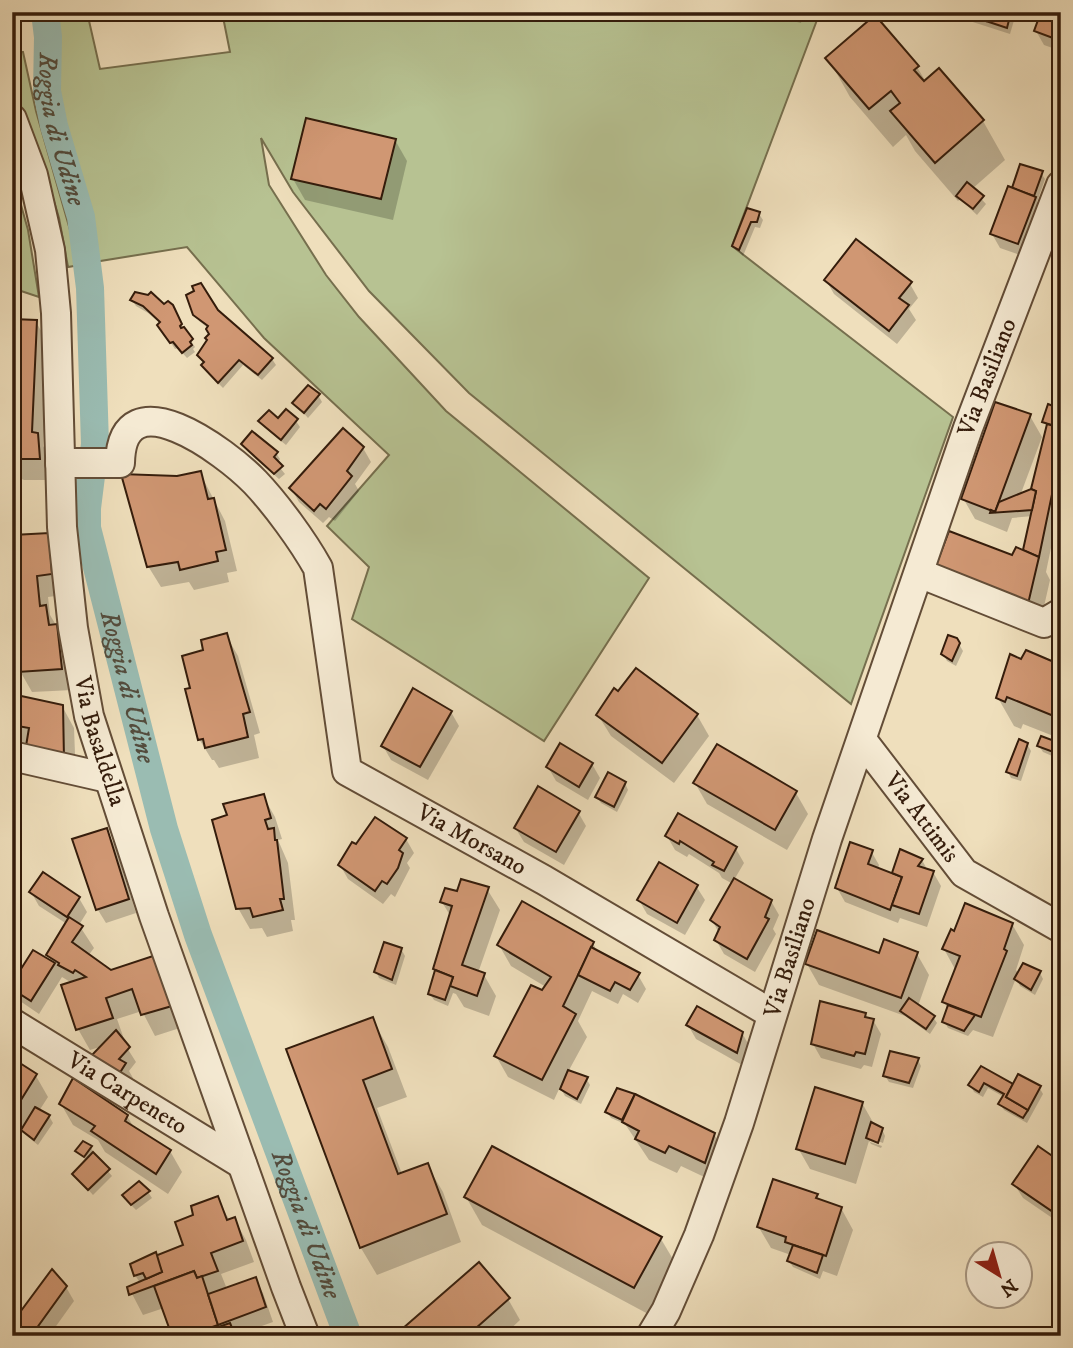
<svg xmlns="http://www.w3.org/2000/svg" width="1073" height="1348" font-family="'IM FELL DW Pica',serif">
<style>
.green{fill:#b7c292;stroke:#766f4e;stroke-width:2}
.shadow{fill:#0003}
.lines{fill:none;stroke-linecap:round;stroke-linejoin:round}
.canal{stroke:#9abcb2;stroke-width:28}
.building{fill:#d09773;stroke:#341c0b;stroke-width:2}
.minor-casing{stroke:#634d37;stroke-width:32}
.minor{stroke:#f5ead3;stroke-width:28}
.labels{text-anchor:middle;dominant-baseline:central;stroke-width:7;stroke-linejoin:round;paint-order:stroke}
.street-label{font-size:24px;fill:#341c0b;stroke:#f5ead3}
.water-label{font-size:26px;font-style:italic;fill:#534c3d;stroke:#f5ead3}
</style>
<rect width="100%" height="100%" fill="#efdfbc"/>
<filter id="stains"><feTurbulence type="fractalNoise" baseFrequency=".00286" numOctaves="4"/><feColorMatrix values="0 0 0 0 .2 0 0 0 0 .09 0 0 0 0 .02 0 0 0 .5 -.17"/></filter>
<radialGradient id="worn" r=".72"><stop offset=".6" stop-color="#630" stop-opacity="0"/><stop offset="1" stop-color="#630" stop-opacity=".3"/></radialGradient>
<g class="green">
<polygon points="53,12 87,12 100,69 230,52 222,12 820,12 732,246 953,417 851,704 469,393 369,291 293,192 261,138 269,185 326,275 359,317 446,411 649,578 544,741 352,619 369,567 327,526 389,455 264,338 187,247 94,262 91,217 55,86 56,35"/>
<polygon points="12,52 23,52 36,111 80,265 68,267 59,218 44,168 12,85"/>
<polygon points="12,173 28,230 39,297 12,288"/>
</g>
<g class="shadow">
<polygon points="777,12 803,12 801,23 780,18"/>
<polygon points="949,12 1012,12 1015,17 1010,34 951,15"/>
<polygon points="1061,12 1061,51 1044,45 1036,31"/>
<polygon points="875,18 917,67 926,82 939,71 983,121 1005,160 972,189 986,204 977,215 960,199 958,201 915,151 906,135 893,147 850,97 828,58"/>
<polygon points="12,23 16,29 19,46 13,47"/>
<polygon points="395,140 407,161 393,220 305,200 293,179"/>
<polygon points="1041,173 1045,179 1037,202 1043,212 1026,257 1000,248 992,234 1013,190"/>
<polygon points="748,210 759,214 763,220 760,228 755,227 743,256 734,246"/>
<polygon points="826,280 910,284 918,298 909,309 916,320 897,344 834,294"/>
<polygon points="132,300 176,314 183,329 195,347 193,349 195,352 187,358 178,348 175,349 163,331 161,324 148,313 136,306"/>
<polygon points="217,311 272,359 276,365 262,380 243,365 223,388 207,372 199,355 211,335 208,328 199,321 195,314"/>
<polygon points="12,321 36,322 48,343 43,446 49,456 51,480 24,480 12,475"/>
<polygon points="1058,376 1061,377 1061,393 1056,387"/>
<polygon points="318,395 322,402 308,418 295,403"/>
<polygon points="1061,411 1061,500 1046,572 1050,580 1040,624 949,589 1013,557 1028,554 1025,550 1033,516 1012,518 1007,532 975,519 963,498 1030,416 1042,437 1020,496 1033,491 1048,428 1044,421"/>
<polygon points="260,421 296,421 300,427 286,445 264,427"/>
<polygon points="243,445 276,453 280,459 277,464 285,474 279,479 247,451"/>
<polygon points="363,448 371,462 355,484 359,491 335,521 329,517 323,523 299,502 291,488"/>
<polygon points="200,473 225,521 237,571 227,573 229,582 194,590 189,582 161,587 148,566 177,478"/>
<polygon points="48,534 63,595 48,597 50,615 69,647 73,690 32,692 20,671 17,643 12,643 17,577"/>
<polygon points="226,635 238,656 260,733 254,735 259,758 219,768 214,760 212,760 199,739 192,689 206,651"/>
<polygon points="956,639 963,651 956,666 947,661 943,654"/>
<polygon points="1022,661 1061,667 1061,739 1023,724 1021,729 1014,726 998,698"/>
<polygon points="12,695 62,706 74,728 76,779 12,743"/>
<polygon points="451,712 459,726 428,780 391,760 383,746"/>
<polygon points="598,715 697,715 709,736 674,783 611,736"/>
<polygon points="1027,744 1031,751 1021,781 1011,778 1008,772"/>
<polygon points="1059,745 1061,748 1059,759 1043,752 1039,746"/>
<polygon points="592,764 600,778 588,800 556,781 548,767"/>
<polygon points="625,783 628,790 617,812 601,803 597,797"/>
<polygon points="695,783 796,793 808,814 787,850 707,804"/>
<polygon points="263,796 275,817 282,839 278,840 288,863 295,920 291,920 293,931 267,937 262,928 250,929 238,908 229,816"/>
<polygon points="578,812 586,826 564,865 524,842 516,829"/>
<polygon points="106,830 114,844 136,913 106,923 98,910 74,840"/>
<polygon points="667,836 736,849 744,863 734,880 771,901 779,915 773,929 776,934 755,972 724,954 716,940 719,933 712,920 733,884 722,878 719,873 689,854 687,857 675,850"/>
<polygon points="406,839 414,853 407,863 410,868 395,897 391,894 383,904 348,879 340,865 357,846"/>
<polygon points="871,851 879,865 878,869 893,875 901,852 922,860 928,871 933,872 941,886 927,927 900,918 898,923 845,902 837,888"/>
<polygon points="696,886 705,900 685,935 647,914 639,900"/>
<polygon points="487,889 500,910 478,973 484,975 496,996 489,1016 464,1007 456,994 453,993 448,1006 434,1000 430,994 436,972 434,969 451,917 442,902 458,894"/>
<polygon points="31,892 79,898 87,912 79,925 94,948 88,956 111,972 155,957 183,1027 155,1036 142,1011 117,1019 124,1039 122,1040 136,1062 129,1071 133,1078 128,1087 103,1046 90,1050 78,1029 72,983 62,977 39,1014 20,1001 12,988 33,952 54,965 48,955 67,924 39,906"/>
<polygon points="1012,924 1024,945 1016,970 1019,975 1040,973 1043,979 1035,995 1020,986 1016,978 993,1037 973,1030 968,1036 948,1028 944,1021 948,1009 944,1002 956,971 944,949"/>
<polygon points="593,943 598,953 638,975 646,989 638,1003 623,994 618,1004 592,991 578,1021 587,1037 568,1072 586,1078 590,1085 581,1104 565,1096 560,1087 554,1100 508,1077 496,1056 546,987 511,966 499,945"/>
<polygon points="401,949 405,956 396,985 379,978 376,971"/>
<polygon points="917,954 929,975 918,1006 933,1017 937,1023 930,1034 905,1016 819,985 807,964 880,955"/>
<polygon points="865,1015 868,1019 873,1020 881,1034 872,1067 864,1065 861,1069 821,1058 813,1044"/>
<polygon points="372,1019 388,1047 407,1097 377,1108 402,1174 427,1165 443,1192 461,1242 377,1275 361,1248 288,1050"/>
<polygon points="688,1025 742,1033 750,1047 744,1066 696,1039"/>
<polygon points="12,1060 36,1076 48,1097 39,1111 49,1116 53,1123 38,1145 12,1124"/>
<polygon points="918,1060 921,1066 913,1088 889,1082 885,1076"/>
<polygon points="981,1068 1014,1087 1039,1087 1043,1094 1027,1123 1004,1110 1000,1104 1004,1097 988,1088 983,1097 974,1092 970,1085"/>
<polygon points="618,1090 714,1134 726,1155 717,1183 681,1166 677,1173 649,1160 625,1124 611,1118 607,1112"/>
<polygon points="862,1103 874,1124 882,1129 885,1136 883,1143 870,1138 870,1142 882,1146 881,1148 871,1144 869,1141 856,1184 810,1169 798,1148"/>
<polygon points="61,1104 127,1116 135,1129 170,1151 182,1172 168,1194 105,1152 98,1140 73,1125"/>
<polygon points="84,1143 91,1147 94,1155 112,1176 93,1195 74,1174 87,1161 78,1151"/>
<polygon points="1061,1164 1061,1224 1023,1198 1014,1184"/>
<polygon points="148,1192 152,1198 136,1210 128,1202"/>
<polygon points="816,1195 820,1202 841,1208 853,1230 837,1276 823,1271 820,1279 793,1267 789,1261 791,1255 771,1248 758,1226"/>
<polygon points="466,1197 661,1239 677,1266 650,1315 482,1225"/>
<polygon points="217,1198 230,1221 234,1219 246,1240 254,1262 221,1274 227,1289 255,1279 263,1293 273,1322 234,1336 174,1336 164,1308 143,1315 129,1288 140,1283 135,1275 155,1258 185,1246 195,1216"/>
<polygon points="66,1287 74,1301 49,1336 12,1336"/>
<polygon points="508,1299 520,1320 503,1336 397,1336"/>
</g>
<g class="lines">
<path class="canal" id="s1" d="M45,12L48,37L47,91L54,126L81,217L90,288L95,444L87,508V528L164,829L198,935L348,1336"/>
</g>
<g class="building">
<polygon points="967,12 988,12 986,21 966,16"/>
<polygon points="988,12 1011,12 1007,28 986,21"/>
<polygon points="1041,12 1061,12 1061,41 1034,31"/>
<polygon points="875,15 919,66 914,70 924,81 939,68 984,120 935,163 890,111 900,103 891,91 869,109 825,58"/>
<polygon points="306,118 396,139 381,199 291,179"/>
<polygon points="1020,164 1043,171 1034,196 1012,188"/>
<polygon points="967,182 984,196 973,209 956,196"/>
<polygon points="1008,186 1036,197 1018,244 990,234"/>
<polygon points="747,208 760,212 757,222 751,222 739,250 732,246"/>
<polygon points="856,239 912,282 899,298 909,305 889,331 824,280"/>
<polygon points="201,283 218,310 273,358 258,375 239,360 218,383 201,365 204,362 197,355 207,340 205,338 209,334 206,329 208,326 193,315 186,295 194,291 192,286"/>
<polygon points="135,292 148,295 151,292 164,304 168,301 173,305 182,324 180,326 181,328 184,327 193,339 190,342 192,345 182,353 173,342 170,343 157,325 160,322 143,306 130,300"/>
<polygon points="12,319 37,320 32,432 38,433 40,459 12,459"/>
<polygon points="308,385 320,394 304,413 292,403"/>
<polygon points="995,402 1031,414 995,512 961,499"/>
<polygon points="1048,404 1061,409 1061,428 1042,422"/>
<polygon points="286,409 298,419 281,440 258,421 269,410 278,418"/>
<polygon points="1047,424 1061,428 1061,451 1039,557 1023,550 1036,491 1031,489"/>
<polygon points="343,428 364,447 347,471 352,476 326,509 320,504 314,511 289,488"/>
<polygon points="252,431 278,452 274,457 283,466 274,474 241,444"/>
<polygon points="201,471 208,499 214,498 226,550 216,552 218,561 180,570 178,562 147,567 121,474 177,476"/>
<polygon points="1031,489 1036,491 1032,510 990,513 991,510 995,512 999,502"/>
<polygon points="949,531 1012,555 1016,547 1039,557 1028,604 935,568"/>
<polygon points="49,533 52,574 37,576 40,606 46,605 49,625 57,624 62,669 18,672 12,623 12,575 15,575 13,535"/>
<polygon points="227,633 250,712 243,714 248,737 205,748 203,739 198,740 185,689 190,688 182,656 203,650 201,640"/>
<polygon points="948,635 957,638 960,643 952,661 941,654"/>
<polygon points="1026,650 1061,665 1061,719 1007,697 1005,702 996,698 1010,654 1021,659"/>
<polygon points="636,668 698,714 662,763 596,715 614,688 618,691"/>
<polygon points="413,688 452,711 420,767 381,746"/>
<polygon points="12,694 63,705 64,759 26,746 29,728 12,725"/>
<polygon points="1041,736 1060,743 1056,753 1037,746"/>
<polygon points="1019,739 1028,743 1017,776 1006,772"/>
<polygon points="560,743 593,763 579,787 546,767"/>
<polygon points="717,744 797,791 775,830 693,783"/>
<polygon points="608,772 626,782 614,807 595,797"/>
<polygon points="538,786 580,811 556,852 514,828"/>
<polygon points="264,794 271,818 265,820 268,829 274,828 275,840 277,840 284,899 280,899 283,910 253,917 250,908 236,909 212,820 227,815 223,804"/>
<polygon points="678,813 737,847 724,871 712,865 714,862 680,841 679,844 665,836"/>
<polygon points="375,817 407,838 399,850 403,853 398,868 387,884 382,881 375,891 338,865 352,842 356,844"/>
<polygon points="107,828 129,899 96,910 72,839"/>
<polygon points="850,842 873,850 868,864 902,877 890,910 835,888"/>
<polygon points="900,849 923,859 918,866 934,871 919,914 892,905 902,877 892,873"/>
<polygon points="659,862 698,885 677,923 637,900"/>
<polygon points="43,872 80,897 67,917 29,892"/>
<polygon points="734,878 772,900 765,917 769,919 747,959 714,940 720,927 710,920"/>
<polygon points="461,879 489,887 462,965 485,973 477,996 450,986 453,977 433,969 452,906 440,902 445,888 457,891"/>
<polygon points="522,901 594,942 563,1006 576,1014 542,1080 494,1056 531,985 542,990 551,977 497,945"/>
<polygon points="965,903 1013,923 1004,949 1007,951 981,1017 942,1002 960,956 942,949 951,929 954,931"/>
<polygon points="69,917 83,926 72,942 111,970 156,955 172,1006 141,1015 132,989 106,998 113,1018 76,1030 61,985 86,977 75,970 73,973 58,965 59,963 46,955"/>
<polygon points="817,930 879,953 884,939 918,952 901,998 805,964"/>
<polygon points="384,942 402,948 392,980 374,972"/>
<polygon points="591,947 640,973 630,990 615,982 610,991 578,975"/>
<polygon points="33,950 55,963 31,1001 12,989 12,983"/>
<polygon points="1023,963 1041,971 1031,990 1014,979"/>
<polygon points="435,970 453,977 445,1000 428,994"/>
<polygon points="909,998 935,1016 926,1029 900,1011"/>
<polygon points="820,1001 866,1013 865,1017 874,1019 865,1054 856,1052 854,1056 811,1044"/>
<polygon points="948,1005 975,1015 964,1031 942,1022"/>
<polygon points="697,1006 743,1032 737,1053 686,1025"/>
<polygon points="373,1017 392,1069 363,1080 398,1174 428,1163 447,1214 360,1248 286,1049"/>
<polygon points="116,1030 130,1047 119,1059 126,1063 119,1074 91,1056"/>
<polygon points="890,1051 919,1058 909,1083 883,1076"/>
<polygon points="12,1058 37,1074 13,1113 12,1112"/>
<polygon points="981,1066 1013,1084 1006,1097 1028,1110 1023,1118 998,1104 1004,1094 984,1083 979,1092 968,1085"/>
<polygon points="568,1070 588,1077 577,1099 560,1089"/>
<polygon points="1018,1074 1041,1086 1028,1110 1006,1097"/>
<polygon points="73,1078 128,1115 125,1121 171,1150 156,1174 91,1131 95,1126 59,1104"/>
<polygon points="815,1087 863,1102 845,1164 796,1149"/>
<polygon points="617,1088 635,1094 622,1120 605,1112"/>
<polygon points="635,1094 715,1133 705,1163 669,1146 665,1153 635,1139 639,1131 622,1122"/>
<polygon points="35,1107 50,1115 34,1140 21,1130"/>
<polygon points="871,1122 883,1128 878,1143 866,1138"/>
<polygon points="83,1141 92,1146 84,1157 75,1151"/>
<polygon points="492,1146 662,1237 634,1288 464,1197"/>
<polygon points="1038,1146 1061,1162 1061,1207 1056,1214 1012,1184"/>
<polygon points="93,1152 110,1169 88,1190 72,1174"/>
<polygon points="773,1179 818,1194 816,1198 842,1207 826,1256 785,1242 786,1237 757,1227"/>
<polygon points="139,1181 150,1191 131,1205 122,1195"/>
<polygon points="218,1196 227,1220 235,1217 243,1241 211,1253 218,1271 197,1278 194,1271 129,1295 127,1287 162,1272 155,1256 183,1245 175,1222 193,1215 191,1206"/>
<polygon points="793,1245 823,1255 817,1273 787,1261"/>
<polygon points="156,1252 162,1272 146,1279 143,1273 134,1276 130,1264"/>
<polygon points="479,1262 510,1298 467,1336 394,1336"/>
<polygon points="52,1269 67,1286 31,1336 12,1336 12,1323"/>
<polygon points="194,1271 197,1278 202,1276 218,1325 187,1336 172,1336 154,1286"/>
<polygon points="256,1277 266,1307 218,1325 208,1294"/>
<polygon points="230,1323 235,1335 198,1334"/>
</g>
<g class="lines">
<defs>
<g id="minor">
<path id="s2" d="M12,119L33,175L50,250L56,313L62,527L73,628L89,716L154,916L286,1287L305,1336"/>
<path id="s3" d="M60,463H120C122,374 226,452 255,482C276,504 303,541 318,568L347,771L544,880L772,1014"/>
<polyline points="919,573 1044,623 1061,613"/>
<path id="s4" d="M862,740L964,873L1061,928"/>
<polyline points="12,756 108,778"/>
<path id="s5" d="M12,1023L242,1164"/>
<path id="s6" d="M651,1336L666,1311L699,1235L739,1123L827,839L968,428L1061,185"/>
</g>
</defs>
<use href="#minor" class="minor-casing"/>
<use href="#minor" class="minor"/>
</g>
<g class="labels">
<g class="street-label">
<text stroke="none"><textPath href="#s6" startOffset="1017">Via Basiliano</textPath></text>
<text stroke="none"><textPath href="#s2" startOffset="632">Via Basaldella</textPath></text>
<text stroke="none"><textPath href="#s4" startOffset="98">Via Attimis</textPath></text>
<text stroke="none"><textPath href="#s3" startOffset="695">Via Morsano</textPath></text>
<text stroke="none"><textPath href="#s6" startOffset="404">Via Basiliano</textPath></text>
<text stroke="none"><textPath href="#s5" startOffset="135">Via Carpeneto</textPath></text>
</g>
<g class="water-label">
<text stroke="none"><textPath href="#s1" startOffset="119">Roggia di Udine</textPath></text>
<text stroke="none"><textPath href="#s1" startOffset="686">Roggia di Udine</textPath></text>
<text stroke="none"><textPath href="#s1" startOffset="1253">Roggia di Udine</textPath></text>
</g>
</g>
<rect width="1073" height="1348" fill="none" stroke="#efdfbc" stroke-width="42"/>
<rect x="14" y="14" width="1045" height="1320" fill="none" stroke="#341c0b" stroke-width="3.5"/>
<rect x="21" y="21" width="1031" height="1306" fill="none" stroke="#341c0b" stroke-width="2"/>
<g transform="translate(999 1275) rotate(143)"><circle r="33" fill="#f5ead3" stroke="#a89883" stroke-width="2"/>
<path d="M0-5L12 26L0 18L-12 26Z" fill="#8f2418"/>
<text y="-10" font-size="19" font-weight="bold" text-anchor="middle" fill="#341c0b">N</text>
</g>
<rect width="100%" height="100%" filter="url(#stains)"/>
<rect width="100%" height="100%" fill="url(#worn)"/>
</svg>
